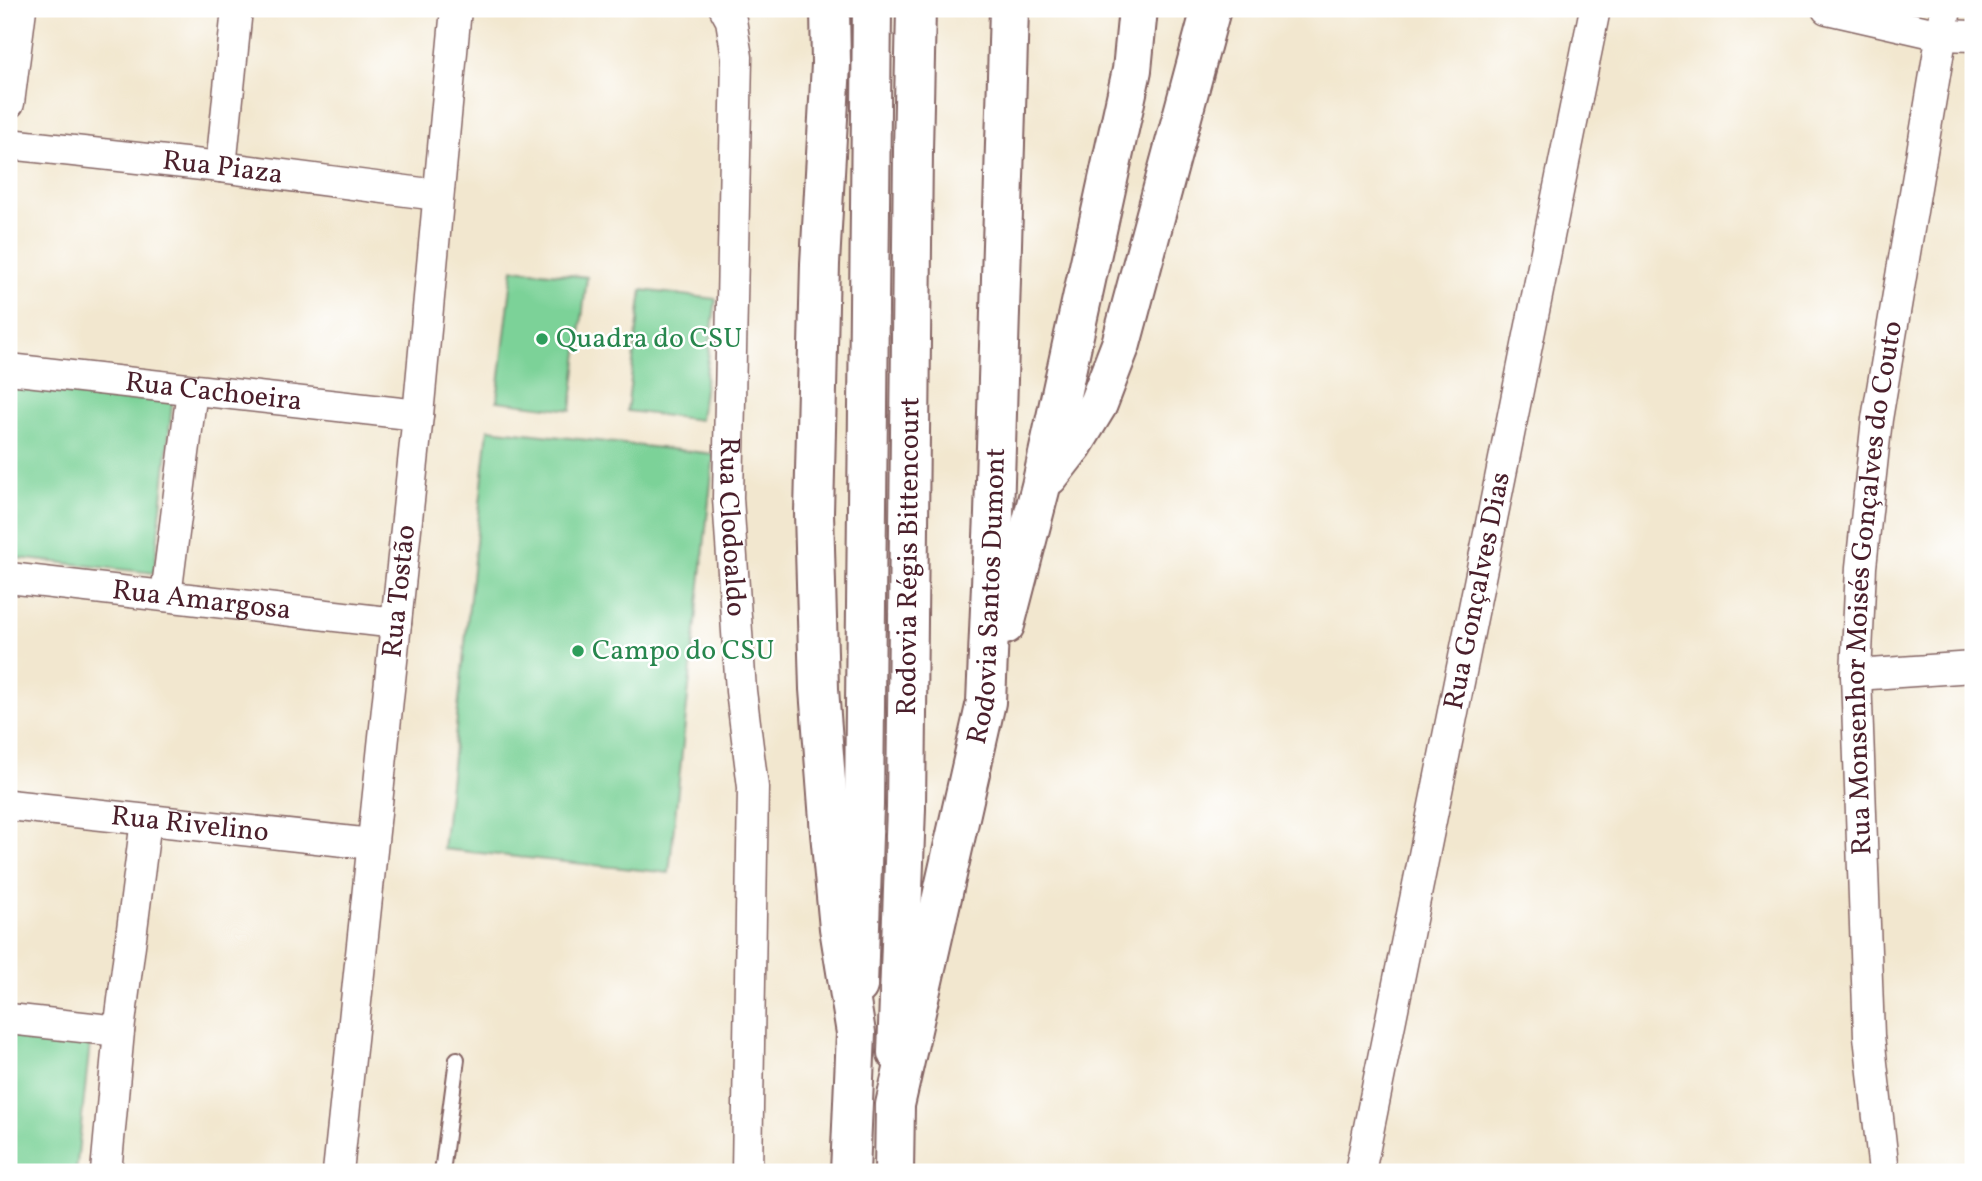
<svg xmlns="http://www.w3.org/2000/svg" width="1982" height="1181" font-family="Vollkorn,serif">
<style>
.green{fill:#7bd298;stroke:#627862;stroke-width:2}
.lines{fill:none;stroke-linecap:round;stroke-linejoin:round}
.lane-casing{stroke:#856564;stroke-width:18}
.street-casing{stroke:#856564;stroke-width:33}
.primary-casing{stroke:#856564;stroke-width:42}
.highway-casing{stroke:#856564;stroke-width:42}
.lane{stroke:#fff;stroke-width:14}
.street{stroke:#fff;stroke-width:30}
.primary{stroke:#fff;stroke-width:38}
.highway{stroke:#fff;stroke-width:38}
.leisure-dot{fill:#2e9e5b;stroke:#fff;stroke-width:2.5}
.labels{text-anchor:middle;dominant-baseline:central;stroke-width:5;stroke-linejoin:round;paint-order:stroke}
.street-label{font-size:28px;fill:#4a1f2b;stroke:#fff}
.leisure-label{font-size:28px;fill:#27864d;stroke:#fff;text-anchor:start}
</style>
<rect width="100%" height="100%" fill="#fff"/>
<filter id="ink" filterUnits="userSpaceOnUse"><feTurbulence type="fractalNoise" baseFrequency=".0143" numOctaves="2"/><feDisplacementMap in="SourceGraphic" scale="14" xChannelSelector="R" yChannelSelector="G"/><feConvolveMatrix kernelMatrix="1 2 1 2 8 2 1 2 1" color-interpolation-filters="sRGB"/></filter>
<filter id="wash" filterUnits="userSpaceOnUse"><feTurbulence type="fractalNoise" baseFrequency=".00686" numOctaves="4" result="noise"/><feDisplacementMap in="SourceGraphic" scale="28" xChannelSelector="R" yChannelSelector="G"/><feGaussianBlur stdDeviation="1.57" result="paint"/><feColorMatrix in="noise" values="0 0 0 0 0 0 0 0 0 0 0 0 0 0 0 0 0 1.4 0 .05"/><feComposite in="paint" operator="in"/></filter>
<g filter="url(#wash)">
<rect width="100%" height="100%" fill="#f2e7cf"/>
<g class="green">
<polygon points="513,269 587,277 571,410 497,401"/>
<polygon points="642,290 716,299 700,420 627,411"/>
<polygon points="9,378 173,396 154,573 9,557"/>
<polygon points="488,429 714,454 669,873 443,849"/>
<polygon points="9,1025 91,1034 76,1172 9,1172"/>
</g>
</g>
<g filter="url(#ink)">
<g class="lines">
<defs>
<polyline id="lane" points="442,1172 457,1059"/>
<g id="street">
<path id="s1" d="M725,9L731,20L737,57L728,498L741,691L753,787L747,1172"/>
<polyline points="1827,9 1941,35 1973,36"/>
<polyline points="9,103 21,9"/>
<path id="s2" d="M9,144L221,167L437,195"/>
<polyline points="221,167 237,9"/>
<path id="s3" d="M9,369L418,415"/>
<path id="s4" d="M9,578L396,623"/>
<polyline points="166,596 192,390"/>
<polyline points="1856,675 1973,667"/>
<path id="s5" d="M9,805L372,844"/>
<polyline points="9,1019 119,1031"/>
<polyline points="106,1172 119,1031 146,820"/>
<path id="s6" d="M338,1172L418,415L456,9"/>
<path id="s7" d="M1360,1172L1595,9"/>
<path id="s8" d="M1884,1172L1869,1036L1856,675L1861,567L1877,419L1946,9"/>
</g>
<g id="primary">
<polyline points="858,986 864,805 872,9"/>
<path id="s9" d="M897,1053L906,808L913,151L916,9"/>
</g>
<g id="highway">
<polyline points="830,9 831,64 820,264 814,513 819,689 830,833 839,928 856,1033 850,1172"/>
<polyline points="1049,476 1073,445 1098,404 1121,344 1211,9"/>
<polyline points="1005,625 1041,486 1132,70 1138,9"/>
<path id="s10" d="M894,1172L895,1105L986,702L994,514L1009,9"/>
</g>
</defs>
<use href="#lane" class="lane-casing"/>
<use href="#street" class="street-casing"/>
<use href="#primary" class="primary-casing"/>
<use href="#highway" class="highway-casing"/>
<use href="#lane" class="lane"/>
<use href="#street" class="street"/>
<use href="#primary" class="primary"/>
<use href="#highway" class="highway"/>
</g>
</g>
<g class="leisure-dot">
<circle cx="542" cy="339" r="7"/>
<circle cx="578" cy="651" r="7"/>
</g>
<g class="labels">
<g class="street-label">
<text stroke="none"><textPath href="#s2" startOffset="215">Rua Piaza</textPath></text>
<text stroke="none"><textPath href="#s3" startOffset="206">Rua Cachoeira</textPath></text>
<text stroke="none"><textPath href="#s1" startOffset="520">Rua Clodoaldo</textPath></text>
<text stroke="none"><textPath href="#s9" startOffset="497">Rodovia Régis Bittencourt</textPath></text>
<text stroke="none"><textPath href="#s8" startOffset="586">Rua Monsenhor Moisés Gonçalves do Couto</textPath></text>
<text stroke="none"><textPath href="#s7" startOffset="593">Rua Gonçalves Dias</textPath></text>
<text stroke="none"><textPath href="#s6" startOffset="584">Rua Tostão</textPath></text>
<text stroke="none"><textPath href="#s10" startOffset="586">Rodovia Santos Dumont</textPath></text>
<text stroke="none"><textPath href="#s4" startOffset="194">Rua Amargosa</textPath></text>
<text stroke="none"><textPath href="#s5" startOffset="182">Rua Rivelino</textPath></text>
</g>
<g class="leisure-label">
<text x="556" y="339">Quadra do CSU</text>
<text x="592" y="651">Campo do CSU</text>
</g>
</g>
<rect width="1982" height="1181" fill="none" stroke="#fff" stroke-width="35"/>
</svg>
